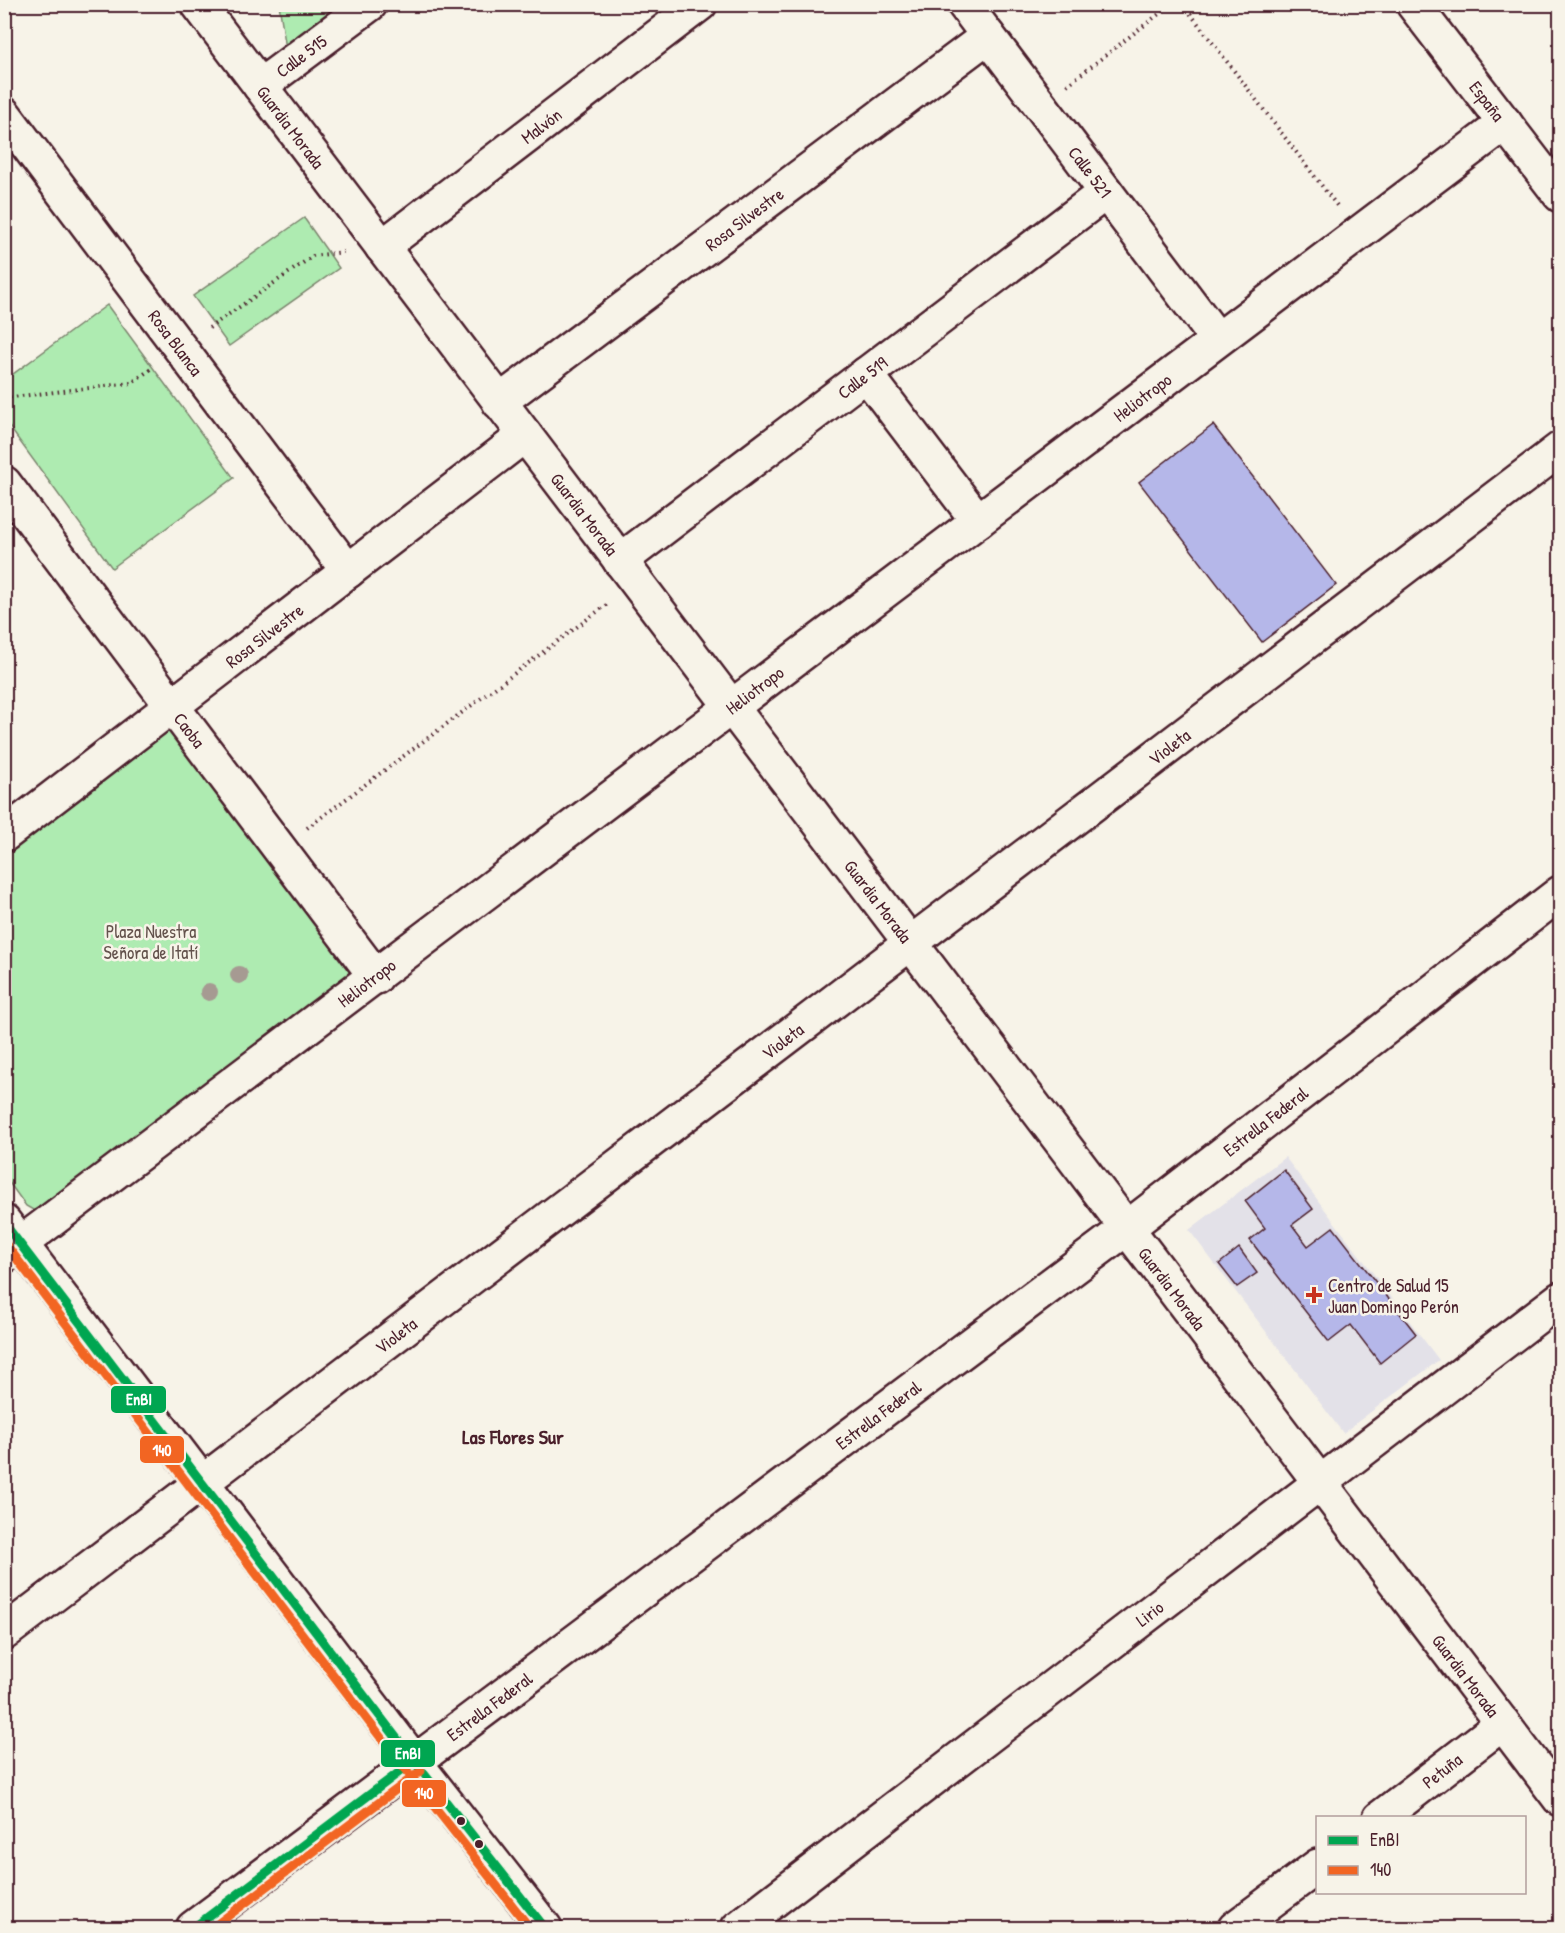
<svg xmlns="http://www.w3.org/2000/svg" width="1565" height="1933" font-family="'Patrick Hand',sans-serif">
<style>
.built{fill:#e3e1e8}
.green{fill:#aeebb1;stroke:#7c856e;stroke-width:1.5}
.building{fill:#b5b7e9;stroke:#4a1f2b;stroke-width:1.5}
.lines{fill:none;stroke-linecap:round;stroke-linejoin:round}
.minor-casing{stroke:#4a1f2b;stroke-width:38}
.path{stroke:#4a1f2b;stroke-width:4;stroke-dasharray:1.5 4.5;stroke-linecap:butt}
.minor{stroke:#f7f3e8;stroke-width:33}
.bus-1-casing{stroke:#f7f3e8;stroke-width:14}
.bus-2-casing{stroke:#f7f3e8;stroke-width:14}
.bus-1{stroke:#00a651;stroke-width:9}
.bus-2{stroke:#f26522;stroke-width:9}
.tree{fill:#a69a92}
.poi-dot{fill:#c8321e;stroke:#f7f3e8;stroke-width:2}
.bus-dot{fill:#4a1f2b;stroke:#f7f3e8;stroke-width:2}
.labels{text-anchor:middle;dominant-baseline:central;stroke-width:5;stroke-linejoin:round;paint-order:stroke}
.street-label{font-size:18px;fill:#4a1f2b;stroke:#f7f3e8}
.park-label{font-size:18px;fill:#63524c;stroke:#f7f3e8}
.poi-label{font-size:18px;fill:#4a1f2b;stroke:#f7f3e8;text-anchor:start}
.neighbourhood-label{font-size:20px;font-weight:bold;fill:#4a1f2b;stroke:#f7f3e8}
.line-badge{stroke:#f7f3e8;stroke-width:2}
.badge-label{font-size:16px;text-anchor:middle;font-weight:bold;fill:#fff}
</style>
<rect width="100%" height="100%" fill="#f7f3e8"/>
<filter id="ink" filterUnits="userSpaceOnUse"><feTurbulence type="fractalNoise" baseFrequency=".0167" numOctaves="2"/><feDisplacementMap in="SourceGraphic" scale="12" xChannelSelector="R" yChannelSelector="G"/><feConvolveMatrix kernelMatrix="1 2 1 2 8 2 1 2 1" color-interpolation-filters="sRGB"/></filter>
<g filter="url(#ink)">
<polygon class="built" points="1285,1157 1439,1360 1343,1433 1189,1230"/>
<g class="green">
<polygon points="279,4 345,5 286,49"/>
<polygon points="304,218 339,268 229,346 193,296"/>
<polygon points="107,305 234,478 112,568 5,421 5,380"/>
<polygon points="170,731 178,735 350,962 351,972 344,980 42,1208 33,1210 26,1206 5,1177 5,853 160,733"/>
</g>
<g class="building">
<polygon points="1213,425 1336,585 1262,642 1139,482"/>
<polygon points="1284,1170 1313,1209 1292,1225 1308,1246 1333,1227 1416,1334 1380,1363 1351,1325 1329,1342 1250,1240 1265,1228 1245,1201"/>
<polygon points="1239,1248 1257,1273 1237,1287 1219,1264"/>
</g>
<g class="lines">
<defs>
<g id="minor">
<path id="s1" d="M198,4L1560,1799"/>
<path id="s2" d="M964,4L1217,339"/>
<path id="s3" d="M1413,4L1560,195"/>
<path id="s4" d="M260,86L370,4"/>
<path id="s5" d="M4,114L348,571"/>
<path id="s6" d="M382,247L700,4"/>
<polyline points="866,374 978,521"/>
<path id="s7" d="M499,402L988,36"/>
<path id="s8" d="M4,483L376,977"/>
<path id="s9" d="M620,561L1106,192"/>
<path id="s10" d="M4,835L525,435"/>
<polyline points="4,1222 414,1761 545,1928"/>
<path id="s11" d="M4,1256L1505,123"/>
<path id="s12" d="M4,1633L1560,449"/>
<path id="s13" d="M1380,1818L1503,1723"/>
<path id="s14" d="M193,1928L1127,1228L1560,893"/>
<path id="s15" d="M738,1928L1560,1299"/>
<polyline points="1235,1928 1318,1866"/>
</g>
</defs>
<use href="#minor" class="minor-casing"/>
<g class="path">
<polyline points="1183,4 1338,207"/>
<polyline points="1067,85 1172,4"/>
<polyline points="209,328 313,256 343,252"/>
<polyline points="4,398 131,383 154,367"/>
<polyline points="307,828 609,603"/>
</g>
<use href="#minor" class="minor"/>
<defs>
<g id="bus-1">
<polyline points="4,1223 414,1761 545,1928"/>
<polyline points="193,1928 414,1761"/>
</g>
<g id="bus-2">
<polyline points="4,1242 404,1768 530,1928"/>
<polyline points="212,1928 421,1771"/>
</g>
</defs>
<use href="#bus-1" class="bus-1-casing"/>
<use href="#bus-2" class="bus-2-casing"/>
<use href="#bus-1" class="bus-1"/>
<use href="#bus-2" class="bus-2"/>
</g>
<g class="tree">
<circle cx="239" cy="975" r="9"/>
<circle cx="209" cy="992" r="9"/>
</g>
</g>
<path class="poi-dot" d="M1311 1286h6v6h6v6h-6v6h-6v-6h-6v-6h6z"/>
<g class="bus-dot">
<circle cx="461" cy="1821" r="5"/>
<circle cx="479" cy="1844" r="5"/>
</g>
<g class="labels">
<g class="street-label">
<text stroke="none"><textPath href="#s4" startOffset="51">Calle 515</textPath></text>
<text stroke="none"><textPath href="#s3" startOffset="122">España</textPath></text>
<text stroke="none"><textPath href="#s6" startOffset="200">Malvón</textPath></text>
<text stroke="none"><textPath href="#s1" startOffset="154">Guardia Morada</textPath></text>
<text stroke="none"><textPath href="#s2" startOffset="210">Calle 521</textPath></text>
<text stroke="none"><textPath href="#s7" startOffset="306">Rosa Silvestre</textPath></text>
<text stroke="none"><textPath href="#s5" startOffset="286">Rosa Blanca</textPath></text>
<text stroke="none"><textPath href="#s9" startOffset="304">Calle 519</textPath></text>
<text stroke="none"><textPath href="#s11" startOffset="1426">Heliotropo</textPath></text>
<text stroke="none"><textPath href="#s1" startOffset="640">Guardia Morada</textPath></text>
<text stroke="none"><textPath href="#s10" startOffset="328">Rosa Silvestre</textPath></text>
<text stroke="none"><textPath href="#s11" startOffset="940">Heliotropo</textPath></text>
<text stroke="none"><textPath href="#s8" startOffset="309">Caoba</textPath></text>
<text stroke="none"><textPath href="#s12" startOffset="1464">Violeta</textPath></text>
<text stroke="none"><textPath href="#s1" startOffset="1126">Guardia Morada</textPath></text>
<text stroke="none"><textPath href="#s11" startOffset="454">Heliotropo</textPath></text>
<text stroke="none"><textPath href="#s12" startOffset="978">Violeta</textPath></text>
<text stroke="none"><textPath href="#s14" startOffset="1342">Estrella Federal</textPath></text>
<text stroke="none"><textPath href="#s1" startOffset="1612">Guardia Morada</textPath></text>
<text stroke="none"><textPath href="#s12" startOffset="492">Violeta</textPath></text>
<text stroke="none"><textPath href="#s14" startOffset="856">Estrella Federal</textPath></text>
<text stroke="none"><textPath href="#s15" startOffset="518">Lirio</textPath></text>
<text stroke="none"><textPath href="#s1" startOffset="2098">Guardia Morada</textPath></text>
<text stroke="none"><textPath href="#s14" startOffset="370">Estrella Federal</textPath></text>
<text stroke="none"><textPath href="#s13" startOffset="78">Petuña</textPath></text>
</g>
<g class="park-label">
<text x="151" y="931">Plaza Nuestra<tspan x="151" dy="21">Señora de Itatí</tspan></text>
</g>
<g class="poi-label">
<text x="1328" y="1285">Centro de Salud 15<tspan x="1328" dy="21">Juan Domingo Perón</tspan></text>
</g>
<g class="neighbourhood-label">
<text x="513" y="1436">Las Flores Sur</text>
</g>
</g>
<g class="line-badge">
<rect x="110" y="1385" width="57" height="29" rx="6" fill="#00a651"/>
<rect x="139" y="1435" width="46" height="29" rx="6" fill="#f26522"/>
<rect x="380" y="1739" width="56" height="29" rx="6" fill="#00a651"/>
<rect x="401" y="1779" width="46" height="29" rx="6" fill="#f26522"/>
</g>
<g class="badge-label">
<text x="139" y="1405">EnBI</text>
<text x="162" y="1456">140</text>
<text x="408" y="1759">EnBI</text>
<text x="424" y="1799">140</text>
</g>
<rect width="1565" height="1933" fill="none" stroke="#f7f3e8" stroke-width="24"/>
<rect x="12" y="12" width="1541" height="1909" fill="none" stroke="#4a1f2b" stroke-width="2" filter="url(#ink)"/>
<rect x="1316" y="1816" width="210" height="78" fill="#f7f3e8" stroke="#b29e9c" stroke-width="1.5"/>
<rect x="1328" y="1836" width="30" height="9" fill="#00a651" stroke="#b29e9c" stroke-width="1.5"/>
<text x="1370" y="1846" font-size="18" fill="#4a1f2b">EnBI</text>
<rect x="1328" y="1866" width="30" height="9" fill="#f26522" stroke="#b29e9c" stroke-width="1.5"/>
<text x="1370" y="1876" font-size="18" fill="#4a1f2b">140</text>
</svg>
